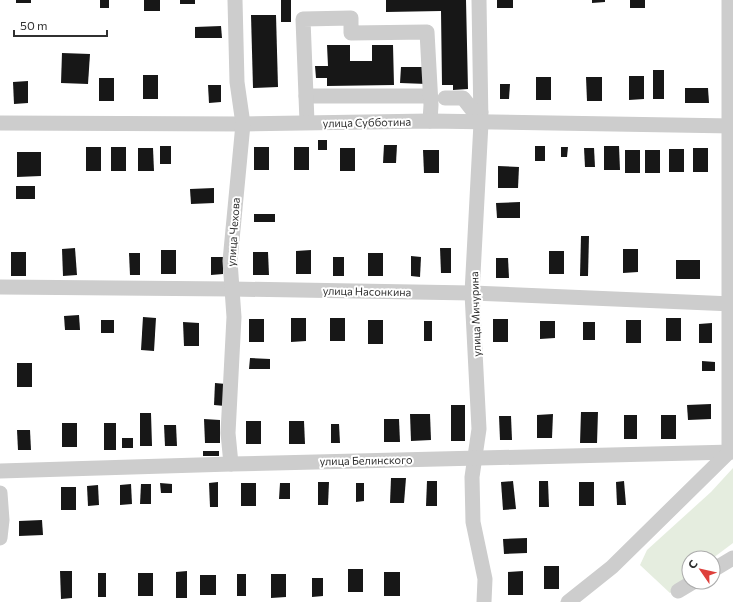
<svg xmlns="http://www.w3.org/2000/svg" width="733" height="602" font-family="Commissioner,sans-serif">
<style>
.green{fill:#e5eddf}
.building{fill:#171717}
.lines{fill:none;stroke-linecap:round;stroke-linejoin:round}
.minor{stroke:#cdcdcd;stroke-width:15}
.labels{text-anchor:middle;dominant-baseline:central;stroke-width:4;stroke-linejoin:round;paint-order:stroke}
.street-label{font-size:11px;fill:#303030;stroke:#fff}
</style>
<rect width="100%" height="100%" fill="#fff"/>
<polygon class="green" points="733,468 733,543 713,558 689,558 689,578 670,593 640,565 647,550 711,492"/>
<g class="building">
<rect x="16" y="0" width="15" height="3"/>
<rect x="100" y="0" width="9" height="8"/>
<rect x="144" y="0" width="16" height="11"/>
<rect x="180" y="0" width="15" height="4"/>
<rect x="281" y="0" width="10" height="22"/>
<polygon points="386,0 466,0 468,89 453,90 453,85 442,85 441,11 386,12"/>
<rect x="497" y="0" width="16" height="8"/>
<polygon points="592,0 605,0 605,2 592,3"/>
<rect x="630" y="0" width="15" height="8"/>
<polygon points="251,15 276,15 278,87 253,88"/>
<polygon points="221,26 222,38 195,38 195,27"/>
<polygon points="327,45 350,45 350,61 372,61 372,45 393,45 394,85 327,86 327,78 316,78 315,66 328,66"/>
<polygon points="62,53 90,54 88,84 61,83"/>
<polygon points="401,67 427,67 427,84 400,83"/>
<rect x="653" y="70" width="11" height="29"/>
<rect x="143" y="75" width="15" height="24"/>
<polygon points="629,76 644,76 644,99 629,100"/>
<rect x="536" y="77" width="15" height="23"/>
<polygon points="586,77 602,77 602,101 587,101"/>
<rect x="99" y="78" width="15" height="23"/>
<polygon points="28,81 28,103 14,104 13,82"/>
<polygon points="500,84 510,84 509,99 500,99"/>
<polygon points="208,85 221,85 221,102 209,103"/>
<polygon points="685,88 708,88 709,103 685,103"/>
<rect x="318" y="140" width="9" height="10"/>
<polygon points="384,145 397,145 396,163 383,163"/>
<rect x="160" y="146" width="11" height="18"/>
<rect x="535" y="146" width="10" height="15"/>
<polygon points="604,146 619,146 620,170 604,170"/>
<rect x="86" y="147" width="15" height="24"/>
<rect x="111" y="147" width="15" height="24"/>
<rect x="254" y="147" width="15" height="23"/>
<rect x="294" y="147" width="15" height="23"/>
<polygon points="561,147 568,147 567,157 561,157"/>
<polygon points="138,148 153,148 154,171 138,171"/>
<rect x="340" y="148" width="15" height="23"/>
<polygon points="584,148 594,148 595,167 585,167"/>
<rect x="693" y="148" width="15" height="24"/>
<rect x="669" y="149" width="15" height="23"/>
<polygon points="423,150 439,150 439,173 424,173"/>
<rect x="625" y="150" width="15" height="23"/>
<rect x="645" y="150" width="15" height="23"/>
<polygon points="17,152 41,152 41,176 17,177"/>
<polygon points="498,166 519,167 518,188 498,188"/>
<rect x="16" y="186" width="19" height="13"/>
<polygon points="214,188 214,203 191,204 190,189"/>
<polygon points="520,202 520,218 497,218 496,203"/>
<rect x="254" y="214" width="21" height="8"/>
<polygon points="581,236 589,236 588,276 580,276"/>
<polygon points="75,248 77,275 63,276 62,249"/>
<polygon points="440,248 451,248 451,273 441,273"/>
<polygon points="623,249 638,249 638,272 623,273"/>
<rect x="161" y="250" width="15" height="24"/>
<polygon points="311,250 311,274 296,274 296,251"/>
<rect x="549" y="251" width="15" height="23"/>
<rect x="11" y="252" width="15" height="24"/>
<polygon points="253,252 268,252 269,275 253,275"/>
<polygon points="129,253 140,253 140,275 130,275"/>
<rect x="368" y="253" width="15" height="23"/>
<polygon points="411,256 421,257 420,277 411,276"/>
<polygon points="211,257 223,257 223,274 211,275"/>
<rect x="333" y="257" width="11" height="19"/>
<polygon points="496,258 508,258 509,278 496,278"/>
<rect x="676" y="260" width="24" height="19"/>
<polygon points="79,315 80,330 65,330 64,316"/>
<polygon points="143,317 156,318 154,351 141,350"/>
<polygon points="291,318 306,318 306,341 291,342"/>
<rect x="330" y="318" width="15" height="23"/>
<rect x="666" y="318" width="15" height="23"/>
<rect x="249" y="319" width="15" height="23"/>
<rect x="493" y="319" width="15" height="23"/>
<rect x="101" y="320" width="13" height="13"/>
<rect x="368" y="320" width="15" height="24"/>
<rect x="626" y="320" width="15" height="23"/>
<rect x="424" y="321" width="8" height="20"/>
<polygon points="540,321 555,321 555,338 540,339"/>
<polygon points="183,322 199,323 199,346 184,346"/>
<rect x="583" y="322" width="12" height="18"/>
<polygon points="712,323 712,343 699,343 699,324"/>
<polygon points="250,358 270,359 270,369 249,369"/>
<polygon points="702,361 715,362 715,371 702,371"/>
<rect x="17" y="363" width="15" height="24"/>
<polygon points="215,383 226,384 225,406 214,405"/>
<polygon points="711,404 711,419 688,420 687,405"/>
<rect x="451" y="405" width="14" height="36"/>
<polygon points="581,412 598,412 597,443 580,443"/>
<polygon points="140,413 151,413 152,446 140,446"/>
<polygon points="410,414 430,414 431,440 411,441"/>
<polygon points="553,414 552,438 537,438 537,415"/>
<rect x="624" y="415" width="13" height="24"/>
<rect x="661" y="415" width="15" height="24"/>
<polygon points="499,416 511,416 512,440 500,440"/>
<polygon points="204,419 220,420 220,443 205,443"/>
<polygon points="384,419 399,419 400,442 384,442"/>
<rect x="246" y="421" width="15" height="23"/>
<polygon points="289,421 304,421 305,444 289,444"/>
<rect x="62" y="423" width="15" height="24"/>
<rect x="104" y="423" width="12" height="27"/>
<polygon points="331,424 339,424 340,443 331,443"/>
<polygon points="164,425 176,425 177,446 165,446"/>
<polygon points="17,430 30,430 31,450 18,450"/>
<rect x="122" y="438" width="11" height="10"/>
<rect x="203" y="451" width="16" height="5"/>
<polygon points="391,478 406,478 404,503 390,503"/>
<polygon points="427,481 437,481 437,506 426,506"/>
<polygon points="513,481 516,509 503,510 501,482"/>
<polygon points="539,481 548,481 549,507 539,507"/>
<polygon points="624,481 626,505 617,505 616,482"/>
<polygon points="218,482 218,507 210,507 209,483"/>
<polygon points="318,482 329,482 328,505 318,505"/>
<rect x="579" y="482" width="15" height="24"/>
<polygon points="160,483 172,484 172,493 161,493"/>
<rect x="241" y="483" width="15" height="23"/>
<polygon points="280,483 290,483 290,499 279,499"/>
<polygon points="356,483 364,483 364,501 356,502"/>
<polygon points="131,484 132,504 120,505 120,485"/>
<polygon points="141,484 151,484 151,504 140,504"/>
<polygon points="98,485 99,505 88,506 87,486"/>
<rect x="61" y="487" width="15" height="23"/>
<polygon points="42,520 43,535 19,536 19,521"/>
<polygon points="527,538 527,553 504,554 503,539"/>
<rect x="544" y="566" width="15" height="23"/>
<rect x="348" y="569" width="15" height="23"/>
<polygon points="60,571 72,571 72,598 61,599"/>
<polygon points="187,571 187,598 176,598 176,572"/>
<polygon points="523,571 523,595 508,595 508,572"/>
<rect x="384" y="572" width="16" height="24"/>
<rect x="98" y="573" width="8" height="24"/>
<rect x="138" y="573" width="15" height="23"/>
<rect x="237" y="574" width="9" height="22"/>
<polygon points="271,574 286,574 286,597 271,598"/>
<rect x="200" y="575" width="16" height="20"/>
<polygon points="312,578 323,578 323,596 312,597"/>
</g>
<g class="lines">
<g class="minor">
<polyline points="479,0 481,123 472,293 479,429 472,477 473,522 485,579 484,602"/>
<polyline points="306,96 430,96"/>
<polyline points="445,98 463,98 474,112 481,112"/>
<polyline points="307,122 303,19 351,18 351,33 427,32 431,105 430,121"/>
<polyline points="0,123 243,124 430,121 733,126"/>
<polyline points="0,287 232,289 472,293 733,304"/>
<polyline points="231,464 228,433 234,317 230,261 243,124 237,82 235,0"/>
<polyline points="0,471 231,464 733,452"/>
<polyline points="0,493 2,520 0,538"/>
<polyline points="713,570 733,558"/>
<polyline points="678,591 693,582"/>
<polyline points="568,602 612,567 729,452 729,0"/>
</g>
</g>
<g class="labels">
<g class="street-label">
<text transform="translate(367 122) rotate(-1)">улица Субботина</text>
<text transform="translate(233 232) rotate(-86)">улица Чехова</text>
<text transform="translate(367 291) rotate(1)">улица Насонкина</text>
<text transform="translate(475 314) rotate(-92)">улица Мичурина</text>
<text transform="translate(366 460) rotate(-1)">улица Белинского</text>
</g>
</g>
<g transform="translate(701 570) rotate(304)"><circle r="19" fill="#ffffff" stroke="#acacac"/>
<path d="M0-3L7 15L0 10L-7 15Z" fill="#de3f3b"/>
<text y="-6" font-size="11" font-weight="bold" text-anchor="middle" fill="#303030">С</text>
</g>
<path d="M14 30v6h93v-6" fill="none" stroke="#303030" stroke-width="2"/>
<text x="20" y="30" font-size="12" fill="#303030" stroke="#ffffff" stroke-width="3" paint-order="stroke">50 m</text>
</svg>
